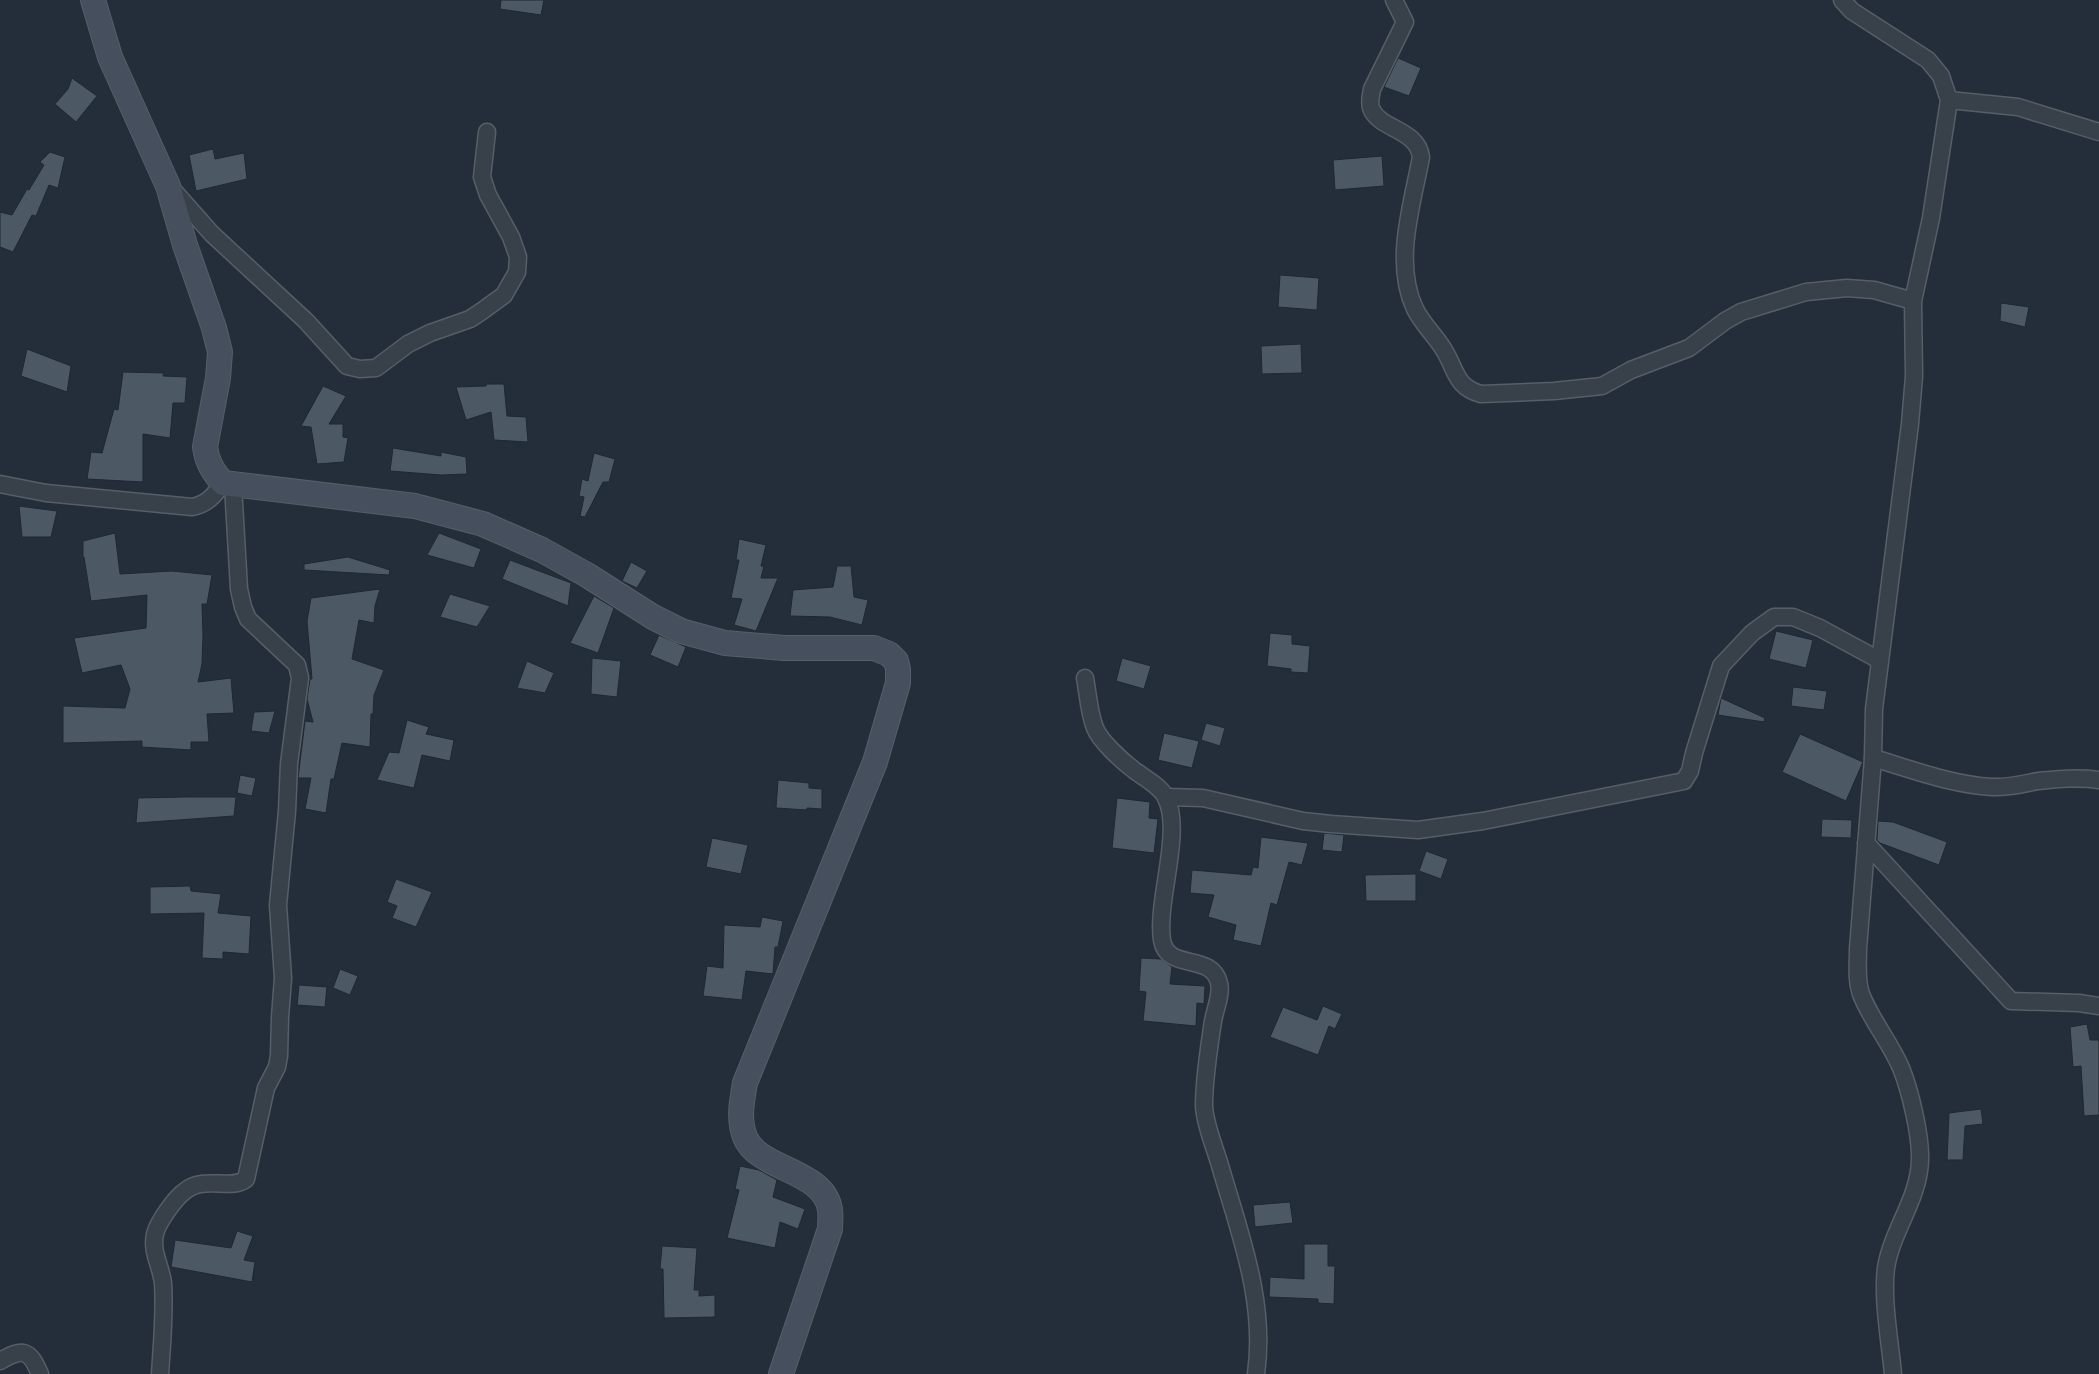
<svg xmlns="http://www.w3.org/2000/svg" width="2099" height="1374" font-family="'Fira Sans Condensed',sans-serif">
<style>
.building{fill:#4d5865;stroke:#1f2731}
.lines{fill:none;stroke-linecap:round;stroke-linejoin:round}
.street-casing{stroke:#565e68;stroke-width:19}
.secondary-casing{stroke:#565e68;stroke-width:26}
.street{stroke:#38404a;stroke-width:16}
.secondary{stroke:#464f5d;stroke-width:24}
</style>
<rect width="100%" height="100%" fill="#242e3a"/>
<g class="building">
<polygon points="501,0 544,0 541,15 500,9"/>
<polygon points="1398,58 1421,68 1409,96 1384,87"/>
<polygon points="72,78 97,96 76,122 55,104 68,89"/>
<polygon points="213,149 215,159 244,153 247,179 196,191 189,155"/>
<polygon points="50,152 65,157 58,188 49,185 36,216 32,215 13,252 0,247 0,212 12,215 27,189 29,190 44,165 40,162"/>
<polygon points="1382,156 1384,186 1335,190 1333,160"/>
<polygon points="1280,275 1319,278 1317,310 1278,307"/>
<polygon points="2001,303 2029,307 2025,327 2000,321"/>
<polygon points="1301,344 1302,373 1262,374 1261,346"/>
<polygon points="27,349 71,366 67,392 21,376"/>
<polygon points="123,372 164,373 163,376 187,377 185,403 173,403 170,438 143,434 143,482 87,479 91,452 102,453 114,409 118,410"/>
<polygon points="486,384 504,384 507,416 526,417 528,442 494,440 491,412 466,420 456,387 486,386"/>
<polygon points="323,386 346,396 329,424 343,424 343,437 348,438 344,462 317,464 311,427 301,426"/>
<polygon points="393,448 441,456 441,452 466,457 467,474 441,475 390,471"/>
<polygon points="594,453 615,459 609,482 603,482 585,517 580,516 584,497 579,496 582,479 588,481"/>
<polygon points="19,506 57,511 51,537 22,537"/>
<polygon points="115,533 120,574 172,571 212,575 207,604 202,604 203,635 202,664 198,682 231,678 234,713 207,714 209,742 191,742 191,750 142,747 142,741 63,743 63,706 125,708 130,689 121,665 82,673 74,638 146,628 147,595 91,601 84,557 83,557 83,541"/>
<polygon points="439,533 481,549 474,568 427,555"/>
<polygon points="739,539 766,545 761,566 764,566 761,578 778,578 756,631 734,625 742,599 731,598 739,560 736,560"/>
<polygon points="348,557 390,570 389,575 304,570 304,564"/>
<polygon points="510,560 571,583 568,606 502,579"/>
<polygon points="631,562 647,571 637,588 622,581"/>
<polygon points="837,566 851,566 854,597 868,600 862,625 830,617 790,616 793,590 833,587"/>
<polygon points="380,589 375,606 374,623 359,620 352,659 384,670 374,695 373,714 371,714 370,747 342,743 334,779 331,779 326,813 305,809 311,778 298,778 305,721 313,722 307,699 310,679 312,679 307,621 311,598"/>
<polygon points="450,594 490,606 477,627 440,617"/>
<polygon points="594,596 614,608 598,653 570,643"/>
<polygon points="1776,631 1813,640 1806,668 1769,659"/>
<polygon points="1270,633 1292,635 1292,644 1310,646 1308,673 1291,672 1291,669 1267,666"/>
<polygon points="659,635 686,647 678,667 650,655"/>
<polygon points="592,658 621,661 617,697 591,694"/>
<polygon points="1122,658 1151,666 1144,689 1116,681"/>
<polygon points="527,661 554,673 545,693 517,688"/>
<polygon points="1793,687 1827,691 1824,710 1791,706"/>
<polygon points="1721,698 1765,718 1764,722 1718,715"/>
<polygon points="275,711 269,733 251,731 254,712"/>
<polygon points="407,720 429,727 426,734 454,740 450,761 422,755 414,788 377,780 389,752 399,753"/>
<polygon points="1206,723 1225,728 1220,746 1201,740"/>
<polygon points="1164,733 1199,741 1192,768 1158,760"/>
<polygon points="1800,734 1863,762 1846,801 1782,772"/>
<polygon points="240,775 256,778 252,796 237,793"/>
<polygon points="778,780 809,783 809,788 822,789 822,809 807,808 807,810 776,808"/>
<polygon points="186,797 236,797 234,816 136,823 138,798"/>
<polygon points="1117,798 1150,802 1149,818 1158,819 1154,853 1112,848"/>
<polygon points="1822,819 1852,820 1851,838 1821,837"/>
<polygon points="1878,821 1893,822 1947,842 1939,865 1880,843 1877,840"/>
<polygon points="1324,833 1344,835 1342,852 1322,850"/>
<polygon points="1261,837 1308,843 1302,865 1289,862 1277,905 1271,903 1261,946 1233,940 1236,925 1208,917 1214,895 1190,893 1192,870 1251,875 1253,867 1258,868"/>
<polygon points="712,838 748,845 741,874 706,867"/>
<polygon points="1426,851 1448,859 1441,879 1419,871"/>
<polygon points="1416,874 1416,901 1366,901 1365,875"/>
<polygon points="396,879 432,892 416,927 392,918 397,906 387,902"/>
<polygon points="190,886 191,891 221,894 218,913 251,916 249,954 223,952 223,959 202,958 204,913 150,914 150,887"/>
<polygon points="762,917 783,921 778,947 775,947 773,974 746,971 742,1000 703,996 707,966 723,968 724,925 760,927"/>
<polygon points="1141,958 1161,959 1172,967 1170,984 1205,986 1204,1004 1197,1003 1196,1026 1143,1021 1146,992 1139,991"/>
<polygon points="340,969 358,976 350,995 333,988"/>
<polygon points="299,985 327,987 325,1007 297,1005"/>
<polygon points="1323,1006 1342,1014 1335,1029 1329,1026 1318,1055 1270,1037 1283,1007 1317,1020"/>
<polygon points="2087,1024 2090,1040 2099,1040 2099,1115 2084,1116 2081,1066 2073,1067 2070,1027"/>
<polygon points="1981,1109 1983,1124 1965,1126 1963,1160 1947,1160 1949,1113"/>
<polygon points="740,1166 759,1170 777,1180 773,1197 805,1209 798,1229 780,1222 775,1248 727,1238 739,1190 735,1189"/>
<polygon points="1290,1202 1293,1223 1255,1227 1253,1205"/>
<polygon points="237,1231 253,1236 244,1260 255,1262 252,1282 171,1267 175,1240 231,1248"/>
<polygon points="1304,1244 1328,1244 1328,1266 1335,1266 1334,1304 1318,1303 1318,1299 1269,1297 1270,1277 1304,1279"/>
<polygon points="662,1246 697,1248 694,1290 699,1290 699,1296 715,1295 715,1317 664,1318 663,1269 660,1269"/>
</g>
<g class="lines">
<defs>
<g id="street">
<path d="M1394,0L1405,22L1372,89C1371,95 1369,102 1371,108C1379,130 1417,128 1421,157C1412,206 1393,262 1415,309C1423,325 1435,335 1444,350C1456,369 1455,387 1481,394L1554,391L1602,386L1631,370L1689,348L1725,321L1741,312L1806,292L1847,288L1874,290L1913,301"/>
<path d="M1842,0L1852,11L1928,60L1941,76L1949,100L1931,218L1913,301L1914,376L1910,424L1874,709L1873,758L1858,949C1858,963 1856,980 1861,994C1871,1020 1890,1042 1901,1068C1910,1090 1921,1136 1920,1160C1919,1199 1892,1230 1886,1268C1882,1299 1890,1342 1893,1374"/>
<polyline points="1949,100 2018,107 2099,132"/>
<polyline points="173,190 212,234 306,321 347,366 360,369 376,368 408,344 430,333 470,319 482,311 504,295 517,272 518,257 511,237 488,195 482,177 487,132"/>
<path d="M0,484L46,493L192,507C207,504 214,496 223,483"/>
<path d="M1085,678C1088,694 1089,713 1095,728C1100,741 1122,761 1134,770C1144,778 1161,786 1166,798C1183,832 1156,901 1162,940C1167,972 1212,952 1219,983C1222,993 1215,1010 1213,1021C1209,1048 1204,1078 1204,1106C1205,1126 1216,1150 1221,1169C1241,1237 1266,1303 1256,1374"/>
<path d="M1873,758C1911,769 1952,785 1992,787C2008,788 2022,784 2038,781C2058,779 2079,777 2099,780"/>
<polyline points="1166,797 1203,798 1303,821 1331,824 1418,830 1483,821 1684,781 1690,771 1694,753 1721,666 1752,633 1774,617 1793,617 1820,628 1879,660"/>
<polyline points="1866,843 2011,1001 2079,1003 2099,1006"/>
<path d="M0,1361C23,1348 29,1349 40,1374"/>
<path d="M160,1374C162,1344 165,1313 163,1283C161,1266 151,1252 155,1234C158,1222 175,1198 185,1191C204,1175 231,1191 246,1179L266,1088L277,1067L279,1056L280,1017L283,978L278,905L287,811L289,764L300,678L297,665L248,619L243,607L239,589L233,485"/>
</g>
<path id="secondary" d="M93,0L110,57L168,186L185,245L214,328L220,352L218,378L205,447C207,462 213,472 223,483L415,506L483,524L542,550L587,575L653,617L681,631L725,643L784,648H874L889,654L896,661L898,669V683L875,762L745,1083C742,1101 738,1119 745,1137C758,1170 825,1170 830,1210C831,1216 830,1223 830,1229L781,1374"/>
</defs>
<use href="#street" class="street-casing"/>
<use href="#secondary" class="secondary-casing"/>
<use href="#street" class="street"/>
<use href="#secondary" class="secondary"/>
</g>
</svg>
